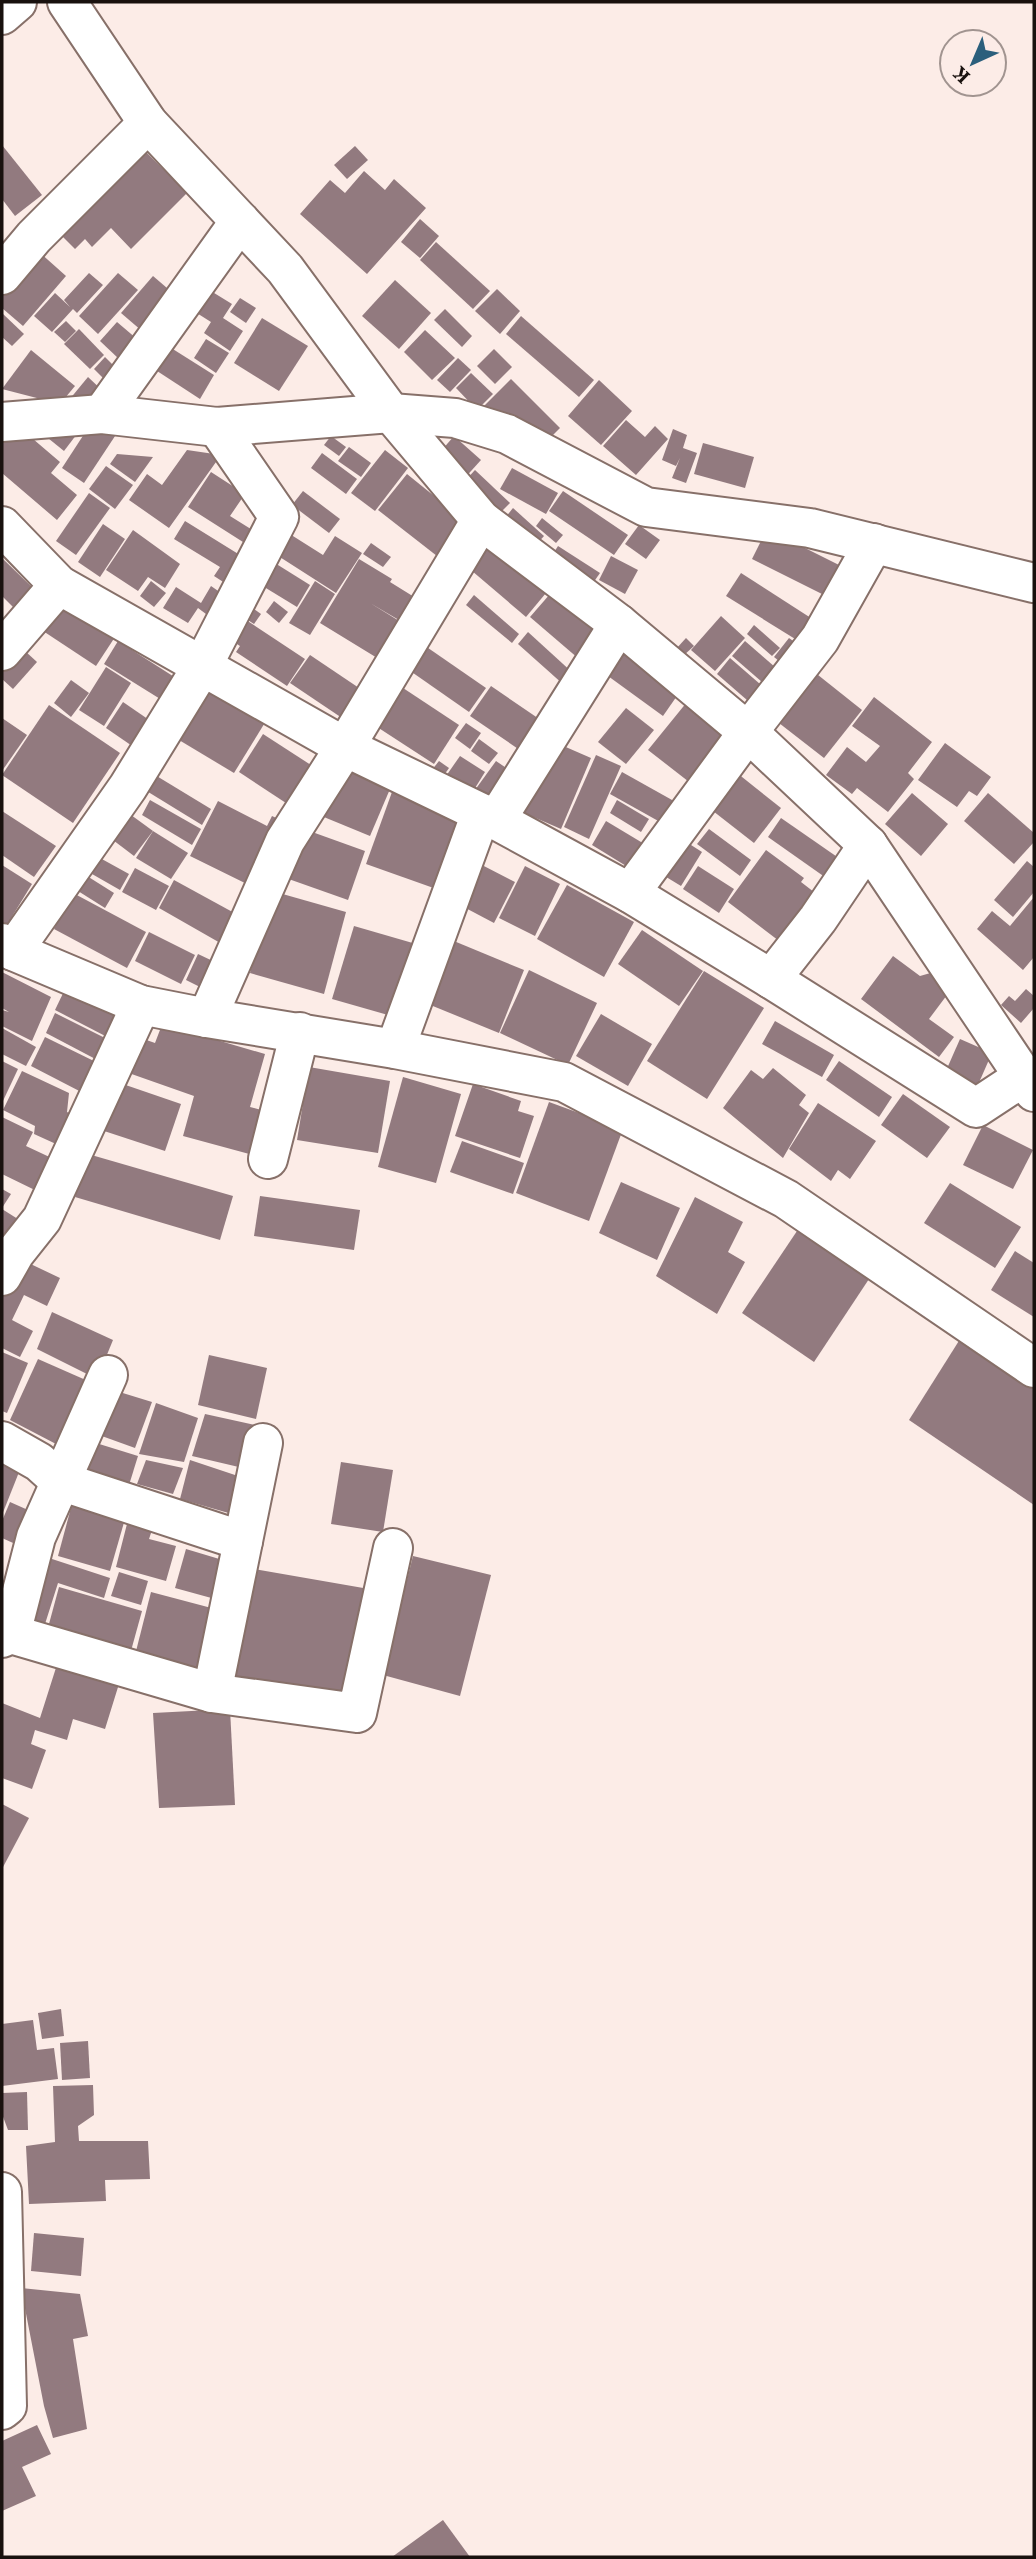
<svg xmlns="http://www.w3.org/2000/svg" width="1036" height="2559" font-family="'IBM Plex Serif',serif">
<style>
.building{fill:#927a7f}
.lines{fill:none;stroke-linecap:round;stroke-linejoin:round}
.minor-casing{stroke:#877069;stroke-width:42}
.minor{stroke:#fff;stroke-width:38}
</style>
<rect width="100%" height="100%" fill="#fcece7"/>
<g class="building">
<polygon points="2,145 42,195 15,216 2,199"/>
<polygon points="140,146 187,193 131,249 111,228 92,247 85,239 75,249 56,230"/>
<polygon points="355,146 368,160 347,179 334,165"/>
<polygon points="364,171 385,190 394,179 426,208 367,274 300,214 330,180 345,193"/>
<polygon points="420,219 439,236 420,258 401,242"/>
<polygon points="436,242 490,291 473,309 420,260"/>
<polygon points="38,251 66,276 23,326 2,308 2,294"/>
<polygon points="89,273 103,285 77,313 73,309 52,332 34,316 55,293 70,307 64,300"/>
<polygon points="118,273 138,290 98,334 79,316"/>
<polygon points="153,276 174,294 142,331 121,313"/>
<polygon points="395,280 431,313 399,349 362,316"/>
<polygon points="206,288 232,304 223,318 243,331 230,351 204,333 211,322 192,310"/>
<polygon points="497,289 520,311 500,334 475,311"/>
<polygon points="240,298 256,308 246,323 230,312"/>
<polygon points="445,309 472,336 462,347 434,320"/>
<polygon points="2,313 24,334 12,346 2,337"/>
<polygon points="521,316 594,380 579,397 506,334"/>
<polygon points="262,318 308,346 279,391 234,363"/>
<polygon points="66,321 76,331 65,342 54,332"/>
<polygon points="117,322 137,339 119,359 100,341"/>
<polygon points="79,329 104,355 90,369 64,344"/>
<polygon points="425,330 455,358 432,380 404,352"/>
<polygon points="206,339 229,353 216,373 194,358"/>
<polygon points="168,346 214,375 200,399 154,369"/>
<polygon points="494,349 512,367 495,384 477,366"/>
<polygon points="31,350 75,386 60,404 2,389"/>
<polygon points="105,357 118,370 106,381 94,369"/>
<polygon points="458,358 471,370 450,392 437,380"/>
<polygon points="471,373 493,394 477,410 456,388"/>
<polygon points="88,377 105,393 69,400"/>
<polygon points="511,379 560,428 546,442 483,407"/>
<polygon points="599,380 632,411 601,445 568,416"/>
<polygon points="626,420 645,437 655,426 668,439 636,475 603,446"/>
<polygon points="90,425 121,427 84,483 62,468"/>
<polygon points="673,429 687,435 683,448 697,453 686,483 672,478 680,458 676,466 662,460"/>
<polygon points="38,430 80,430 64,451"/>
<polygon points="26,433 60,462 51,473 77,495 57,520 2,473 2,440"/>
<polygon points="331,436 346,447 339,456 324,445"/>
<polygon points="454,436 481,460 462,481 435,458"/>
<polygon points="703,443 754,457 745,488 694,474"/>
<polygon points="349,447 371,463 361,477 338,461"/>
<polygon points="187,450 221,455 169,528 129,500 147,474 162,485"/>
<polygon points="385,450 408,468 375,511 351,493"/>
<polygon points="322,453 357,479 346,494 311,468"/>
<polygon points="117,454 153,457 135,482 110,464"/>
<polygon points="106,466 133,485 115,509 89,489"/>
<polygon points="512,468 558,493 546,514 500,489"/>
<polygon points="475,470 510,503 497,516 463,483"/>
<polygon points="211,472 245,494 230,516 262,536 254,549 188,507"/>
<polygon points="407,474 465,521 437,556 378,510"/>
<polygon points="303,491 340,519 329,533 292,505"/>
<polygon points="563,491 628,535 614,555 549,511"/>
<polygon points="89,493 110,508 76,555 56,541"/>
<polygon points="513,508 544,536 536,545 505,518"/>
<polygon points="542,518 563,535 556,543 536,526"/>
<polygon points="185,521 248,560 231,587 214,576 220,567 174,539"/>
<polygon points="103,524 125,539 100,577 78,562"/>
<polygon points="639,525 660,540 646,559 625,544"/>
<polygon points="767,529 843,567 828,597 752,559"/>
<polygon points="133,530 180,564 165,588 148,577 138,591 106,570"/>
<polygon points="285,531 323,555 335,536 362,553 336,593 272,552"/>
<polygon points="485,541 546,593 526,617 465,565"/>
<polygon points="371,543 391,557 383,567 363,554"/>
<polygon points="558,546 600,573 593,583 551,557"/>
<polygon points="611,556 638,570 625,594 599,580"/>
<polygon points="2,558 39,594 20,614 2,596"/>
<polygon points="359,559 392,579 390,582 419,600 404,623 370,603 409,627 387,664 320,623"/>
<polygon points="270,560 310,585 297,607 256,582"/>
<polygon points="741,573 814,620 800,642 726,596"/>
<polygon points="151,581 166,593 154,607 140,596"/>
<polygon points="315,581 335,594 310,635 289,623"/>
<polygon points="211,586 224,595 210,617 198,608 188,623 163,608 176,587 201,603"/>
<polygon points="550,594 599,635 579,659 530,617"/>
<polygon points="474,595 519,634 512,643 466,605"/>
<polygon points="57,598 115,637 96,666 37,627"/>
<polygon points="274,601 288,612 279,623 266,612"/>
<polygon points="247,604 261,614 254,624 240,615"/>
<polygon points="240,616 305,659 287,686 236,652 240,646 226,637"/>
<polygon points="721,616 745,638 715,671 691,650"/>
<polygon points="754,625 780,648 772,656 747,634"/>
<polygon points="528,632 574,674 564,685 518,644"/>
<polygon points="686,638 694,646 683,656 676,649"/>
<polygon points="789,638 800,646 784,665 774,657"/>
<polygon points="118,641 179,680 165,702 104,664"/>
<polygon points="418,641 486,688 469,712 406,668"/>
<polygon points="745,641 783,674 770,689 732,656"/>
<polygon points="613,645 679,693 663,716 597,668"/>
<polygon points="25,651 37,662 13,689 2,679 2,666"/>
<polygon points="310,655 365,692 345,720 290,683"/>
<polygon points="730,658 768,691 755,707 717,674"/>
<polygon points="106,667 131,683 104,726 79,710"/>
<polygon points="808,667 862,710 824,758 770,716"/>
<polygon points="209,679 269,716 234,773 174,737"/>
<polygon points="71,680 89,693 71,717 54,703"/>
<polygon points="397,684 459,725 434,764 371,723"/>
<polygon points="491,686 548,725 527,755 470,716"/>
<polygon points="874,697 932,742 908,773 914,779 888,812 857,788 852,794 826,775 847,747 866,762 880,746 852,726"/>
<polygon points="123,702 155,724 138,750 106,728"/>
<polygon points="687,702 731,737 693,785 648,750"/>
<polygon points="49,705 120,753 73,823 2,775"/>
<polygon points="626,708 654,730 626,764 598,742"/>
<polygon points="2,718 27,735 2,771"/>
<polygon points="466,723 481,733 470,749 455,738"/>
<polygon points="263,734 314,767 289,805 239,772"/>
<polygon points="479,739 498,753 489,764 471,751"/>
<polygon points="552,741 591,758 561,829 522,812"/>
<polygon points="945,743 991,777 977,796 969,791 957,807 918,780"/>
<polygon points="596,755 621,766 589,839 564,827"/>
<polygon points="460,756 485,772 472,793 446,776"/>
<polygon points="439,761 449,768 442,778 431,771"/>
<polygon points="496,761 515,774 495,805 475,790"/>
<polygon points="339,767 390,789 370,836 319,815"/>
<polygon points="732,769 781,808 754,843 704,804"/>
<polygon points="622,772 681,805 669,827 610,794"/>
<polygon points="155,775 211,809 202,825 145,790"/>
<polygon points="392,792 468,820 442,891 366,864"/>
<polygon points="912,793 948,824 921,856 885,824"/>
<polygon points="988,793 1034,833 1034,842 1014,864 964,821"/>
<polygon points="150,800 201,829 192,845 142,815"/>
<polygon points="617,800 649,819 641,832 610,813"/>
<polygon points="218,801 267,826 272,816 285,822 253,887 190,856"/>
<polygon points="2,811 56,846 34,877 2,855"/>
<polygon points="127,812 153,831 134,856 109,837"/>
<polygon points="781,818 843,861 829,880 768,837"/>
<polygon points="606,821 651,848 636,872 592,845"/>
<polygon points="301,828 365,851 348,900 283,877"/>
<polygon points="709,829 751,860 740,876 697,844"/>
<polygon points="153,831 188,853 171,879 136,858"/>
<polygon points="680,838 702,852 681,886 658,872"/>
<polygon points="766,850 804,878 801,882 823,899 787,947 728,902"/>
<polygon points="100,858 129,874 120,890 92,874"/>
<polygon points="1027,861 1034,867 1034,892 1013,917 994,900"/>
<polygon points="480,864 515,882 494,923 458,904"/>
<polygon points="2,865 32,884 5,928 2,926"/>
<polygon points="525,866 560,884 535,936 499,918"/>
<polygon points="698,866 734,889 719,913 683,889"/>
<polygon points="135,868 169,886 156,910 122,892"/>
<polygon points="87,876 114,893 105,908 78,891"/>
<polygon points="174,880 238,915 222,944 159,908"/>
<polygon points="567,885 634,922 604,977 537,939"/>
<polygon points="272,891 346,912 324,994 250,973"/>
<polygon points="73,893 146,932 127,968 54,929"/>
<polygon points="1034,897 1034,957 1023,970 977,929 992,911 1010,926"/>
<polygon points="354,926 423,946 402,1019 332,999"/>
<polygon points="642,930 703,971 679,1006 618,964"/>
<polygon points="149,932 195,955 181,984 135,961"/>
<polygon points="449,939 524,970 499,1033 423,1002"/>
<polygon points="198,954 217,963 204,989 186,980"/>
<polygon points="893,956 920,976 934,972 950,991 929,1019 954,1037 939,1057 861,999"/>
<polygon points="529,970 597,1003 568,1065 500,1033"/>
<polygon points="704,971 764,1008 707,1099 647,1061"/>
<polygon points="2,972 51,997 32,1041 2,1026 2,1010 9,1012 2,1008"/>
<polygon points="67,985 123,1014 113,1040 55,1010"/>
<polygon points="1026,989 1034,996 1034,1008 1021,1023 1001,1005 1009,996 1015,1001"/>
<polygon points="55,1013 113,1042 103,1063 46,1033"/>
<polygon points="601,1014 652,1044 628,1086 576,1056"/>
<polygon points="775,1021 834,1055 822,1077 762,1044"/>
<polygon points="163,1022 210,1038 265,1054 250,1107 265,1111 253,1155 183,1136 194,1096 123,1071 135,1036 155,1043"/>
<polygon points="2,1028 36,1047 26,1066 2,1054"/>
<polygon points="45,1037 102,1065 87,1095 31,1066"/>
<polygon points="960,1039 992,1053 977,1087 945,1073"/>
<polygon points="2,1061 18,1069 2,1103"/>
<polygon points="839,1061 892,1097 879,1117 826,1080"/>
<polygon points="309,1067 390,1081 378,1153 297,1140"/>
<polygon points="773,1068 806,1095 799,1105 809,1113 783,1158 723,1108 751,1070 763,1079"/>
<polygon points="22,1071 69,1093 67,1112 80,1118 67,1149 34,1134 35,1126 3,1110"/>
<polygon points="403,1077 461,1094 436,1183 378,1167"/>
<polygon points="114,1081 181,1104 165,1151 98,1129"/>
<polygon points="473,1084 521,1101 518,1111 534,1116 520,1158 455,1136"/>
<polygon points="903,1094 950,1127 927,1158 881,1125"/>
<polygon points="549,1102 623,1129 589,1221 516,1193"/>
<polygon points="818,1103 876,1141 850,1179 838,1170 831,1181 789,1149"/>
<polygon points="2,1117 33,1132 26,1146 58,1161 43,1194 2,1174"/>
<polygon points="983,1125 1033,1150 1013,1189 963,1165"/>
<polygon points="462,1141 524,1163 513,1194 450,1172"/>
<polygon points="88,1154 233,1196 220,1240 75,1197"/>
<polygon points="621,1182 680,1208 657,1260 599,1233"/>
<polygon points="950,1183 1021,1227 995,1268 924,1223"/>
<polygon points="2,1189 11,1194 2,1208"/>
<polygon points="260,1196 360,1210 354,1250 254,1236"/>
<polygon points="695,1197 743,1222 728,1252 745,1262 717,1314 656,1276"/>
<polygon points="2,1209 21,1221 2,1245"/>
<polygon points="797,1231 869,1279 814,1362 742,1313"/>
<polygon points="1015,1251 1034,1263 1034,1317 991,1290"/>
<polygon points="18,1258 60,1278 47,1306 24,1295 12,1320 33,1331 20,1357 2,1348 2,1292"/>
<polygon points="52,1312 113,1340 97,1379 37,1349"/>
<polygon points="962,1336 1034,1387 1034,1505 909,1420"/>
<polygon points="2,1352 28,1363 7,1413 2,1411"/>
<polygon points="209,1355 267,1368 256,1419 198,1405"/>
<polygon points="38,1359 88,1381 56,1444 10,1420"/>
<polygon points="113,1390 152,1402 135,1448 99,1435"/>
<polygon points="156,1403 198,1418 184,1462 139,1454"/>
<polygon points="205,1414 255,1425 243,1468 192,1456"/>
<polygon points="96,1443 138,1456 129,1485 87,1472"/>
<polygon points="2,1453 23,1462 2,1515"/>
<polygon points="146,1460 183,1468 173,1494 137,1484"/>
<polygon points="190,1460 241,1477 232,1514 180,1499"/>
<polygon points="341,1462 393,1470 383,1532 331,1524"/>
<polygon points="10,1502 37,1514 22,1547 2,1538 2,1521"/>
<polygon points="72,1504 125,1519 110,1571 58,1556"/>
<polygon points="128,1520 153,1527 149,1539 176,1546 166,1581 116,1567"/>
<polygon points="186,1549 226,1561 215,1599 175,1588"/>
<polygon points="413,1556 491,1575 460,1696 383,1675"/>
<polygon points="49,1558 110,1578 104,1598 58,1583 45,1624 30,1619"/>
<polygon points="249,1568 369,1589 350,1698 230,1677"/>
<polygon points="119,1572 148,1581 141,1605 111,1596"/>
<polygon points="59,1587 142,1611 129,1658 46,1635"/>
<polygon points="151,1592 219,1610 201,1680 133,1663"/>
<polygon points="61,1652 123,1671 105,1729 73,1719 67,1740 35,1730 31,1744 46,1750 32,1789 2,1778 2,1703 40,1718"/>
<polygon points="230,1709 235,1805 159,1808 153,1713"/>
<polygon points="2,1804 29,1818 2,1869"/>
<polygon points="61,2009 64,2036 42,2039 38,2013"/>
<polygon points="33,2020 37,2050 54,2048 58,2079 2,2086 2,2024"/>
<polygon points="88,2041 90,2078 62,2080 60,2043"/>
<polygon points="93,2085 94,2115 78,2126 79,2141 148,2141 150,2179 105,2180 106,2201 29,2204 26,2146 55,2142 53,2086"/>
<polygon points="27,2092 28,2130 8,2130 2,2114 2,2093"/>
<polygon points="34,2233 84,2238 81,2276 31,2271"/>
<polygon points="21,2288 80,2294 88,2336 73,2339 87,2429 53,2438 44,2406"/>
<polygon points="37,2425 51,2454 22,2467 36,2496 2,2511 2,2441"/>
<polygon points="443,2520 470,2557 392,2557"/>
</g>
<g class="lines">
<defs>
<g id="minor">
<polyline points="67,2 148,123 285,269 391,413 481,520 619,624 748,732 868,845 1034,1092"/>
<polyline points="2,15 17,2"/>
<polyline points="2,275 34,237 148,123"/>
<polyline points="102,414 240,221"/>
<polyline points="2,422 102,414 217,427 391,413 455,418 507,434 646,507 810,528 1034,583"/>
<polyline points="2,526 59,585 345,747 496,820 630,893 771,979 976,1108 1023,1077 1034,1082"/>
<polyline points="2,651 59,585"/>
<polyline points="496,820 619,624"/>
<polyline points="630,893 748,732 820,639 874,543"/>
<polyline points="2,943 13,951 141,1005 207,1018 395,1049 564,1082 786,1199 1034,1368"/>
<polyline points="13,951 128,787 203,665 279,517 217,427"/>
<polyline points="771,979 818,919 868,845"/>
<polyline points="207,1018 285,841 345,747 481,520"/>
<polyline points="395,1049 481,813"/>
<polyline points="268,1159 300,1032"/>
<polyline points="2,1276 15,1253 42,1219 141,1005"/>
<polyline points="2,1441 39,1462 60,1481 243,1541"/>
<polyline points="11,1634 36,1537 108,1375"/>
<polyline points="2,1638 11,1634 212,1693 263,1443"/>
<polyline points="212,1693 357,1713 393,1548"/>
<polyline points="2,2192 7,2406 2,2410"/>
</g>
</defs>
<use href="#minor" class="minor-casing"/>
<use href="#minor" class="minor"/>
</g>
<rect width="1036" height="2559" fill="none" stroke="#19110e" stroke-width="7"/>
<g transform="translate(973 63) rotate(224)"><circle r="33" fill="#fcece7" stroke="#a19490" stroke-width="2"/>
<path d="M0-5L12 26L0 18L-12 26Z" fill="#2b5f7c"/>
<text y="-10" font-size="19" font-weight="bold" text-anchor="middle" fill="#19110e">K</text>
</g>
</svg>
